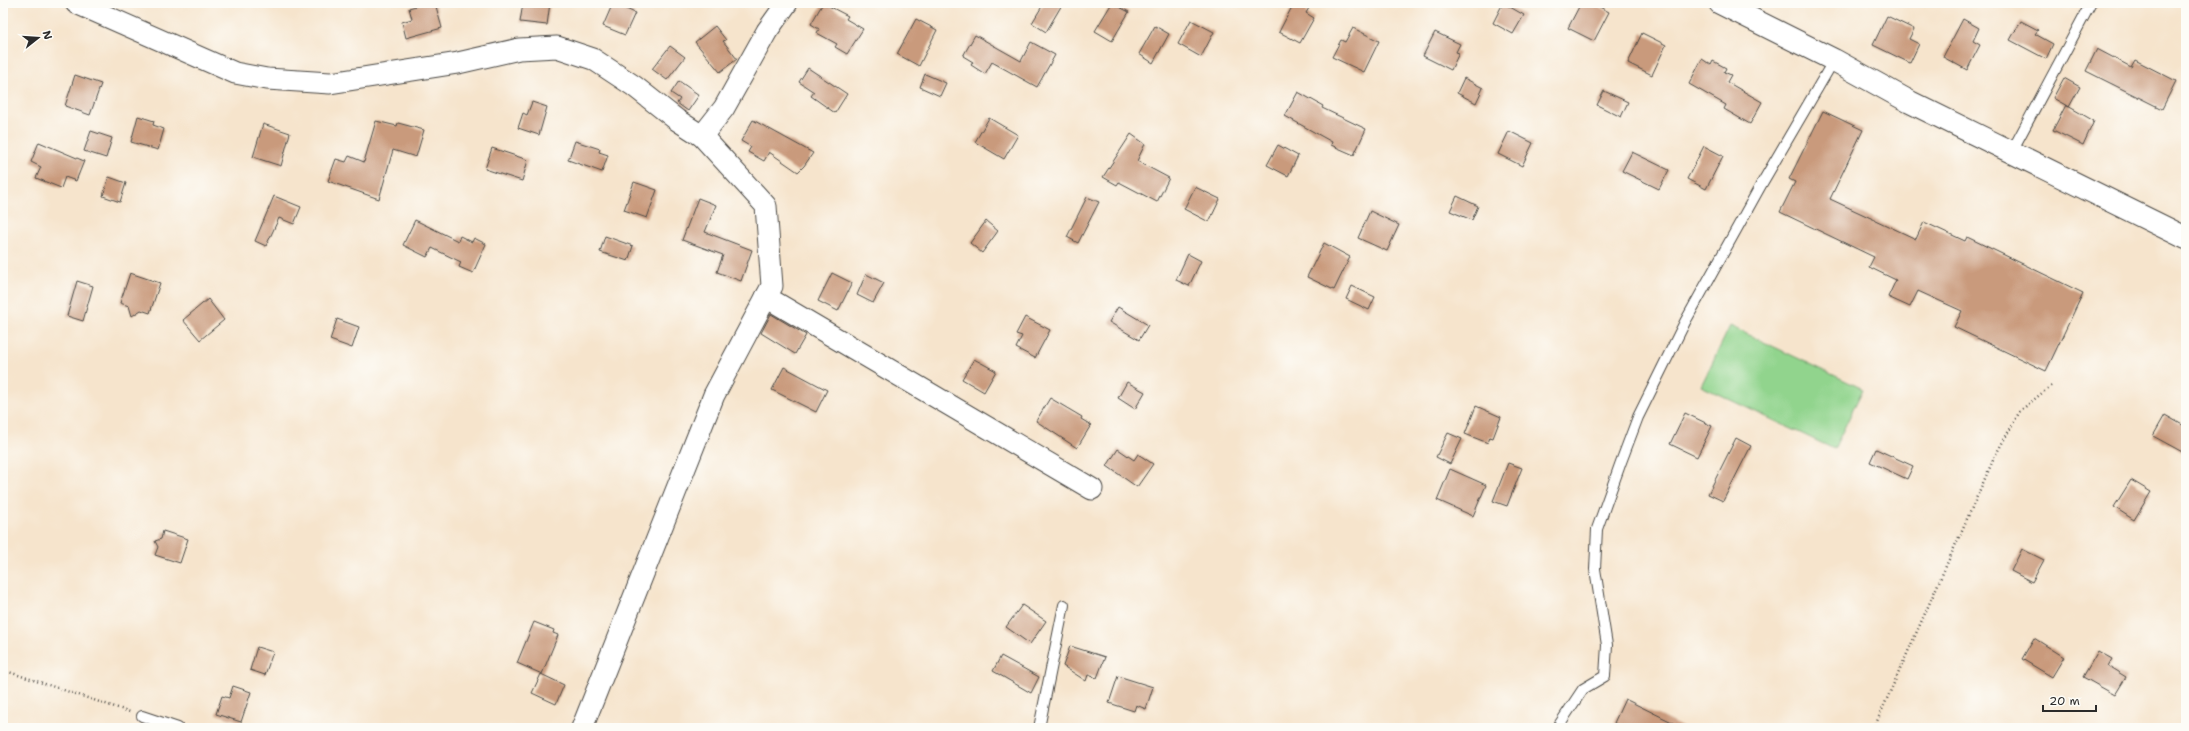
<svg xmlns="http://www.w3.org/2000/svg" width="2189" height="731" font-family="'Shantell Sans',sans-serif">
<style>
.green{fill:#91d48d;stroke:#5e805c}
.building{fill:#c99a7b}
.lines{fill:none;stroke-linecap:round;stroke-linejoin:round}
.lane-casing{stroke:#494743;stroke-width:12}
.street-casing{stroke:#494743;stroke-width:23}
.secondary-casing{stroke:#494743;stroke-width:24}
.path{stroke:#494743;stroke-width:2.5;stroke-dasharray:1 3;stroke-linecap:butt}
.lane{stroke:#fff;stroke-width:10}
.street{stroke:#fff;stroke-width:21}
.secondary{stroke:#fff;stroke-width:22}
</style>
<rect width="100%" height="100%" fill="#fdfcf7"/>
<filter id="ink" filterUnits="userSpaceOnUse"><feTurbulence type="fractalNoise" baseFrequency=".025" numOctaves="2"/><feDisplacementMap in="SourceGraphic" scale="8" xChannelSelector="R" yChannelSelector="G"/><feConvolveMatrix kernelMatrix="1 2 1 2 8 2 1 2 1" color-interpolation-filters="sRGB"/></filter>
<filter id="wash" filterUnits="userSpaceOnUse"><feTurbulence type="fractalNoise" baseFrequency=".012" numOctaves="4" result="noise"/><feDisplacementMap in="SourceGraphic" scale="16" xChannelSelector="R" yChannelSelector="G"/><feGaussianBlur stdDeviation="0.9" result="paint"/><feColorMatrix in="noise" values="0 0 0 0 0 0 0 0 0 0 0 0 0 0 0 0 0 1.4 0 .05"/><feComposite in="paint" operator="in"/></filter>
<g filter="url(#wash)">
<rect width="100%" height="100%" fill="#f6e4cc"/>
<polygon class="green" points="1730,326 1863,389 1834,449 1701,386"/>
<g id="blocks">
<g class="building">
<polygon points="426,3 435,3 442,28 406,38 402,22 412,19 409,8"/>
<polygon points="523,3 550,3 547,25 520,22"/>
<polygon points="613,3 635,13 625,35 603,26"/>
<polygon points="823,3 848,16 846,19 863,29 847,54 835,47 837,44 817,33 819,29 811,24"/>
<polygon points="1044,3 1063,3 1046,32 1032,23"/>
<polygon points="1112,3 1129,12 1112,41 1095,31"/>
<polygon points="1294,3 1312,3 1306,13 1314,18 1300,43 1279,32"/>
<polygon points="1503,3 1524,15 1513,34 1493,23"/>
<polygon points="1581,3 1592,3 1609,12 1594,41 1568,28"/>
<polygon points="1887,16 1914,29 1909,39 1919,44 1910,63 1873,45"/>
<polygon points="916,19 937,30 919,66 897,54"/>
<polygon points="1963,19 1979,28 1973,41 1980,45 1967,70 1943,57"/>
<polygon points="1191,20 1214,32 1201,57 1178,44"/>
<polygon points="2021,21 2038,30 2035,34 2053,44 2046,59 2010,40"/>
<polygon points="715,26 726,40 723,41 737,59 720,72 695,42"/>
<polygon points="1155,26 1169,34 1153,63 1139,54"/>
<polygon points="1353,28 1379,41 1364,72 1332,57 1341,40 1345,42"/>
<polygon points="1435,32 1460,44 1456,52 1459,53 1451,70 1423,56"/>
<polygon points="1642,33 1666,45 1652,75 1628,63"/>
<polygon points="975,35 1021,61 1031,42 1055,55 1037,87 992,62 985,74 971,65 973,62 963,56"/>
<polygon points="670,46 685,57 667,80 652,69"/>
<polygon points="2097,49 2131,67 2135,60 2176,81 2162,109 2086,71"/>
<polygon points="1702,59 1711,65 1713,61 1726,68 1724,72 1731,75 1727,82 1762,102 1750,124 1724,109 1726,105 1689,84"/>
<polygon points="808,68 847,94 835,113 811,96 814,92 799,82"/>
<polygon points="925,74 946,83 940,96 920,87"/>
<polygon points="75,75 101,84 90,115 65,106"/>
<polygon points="1464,78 1483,88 1476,103 1457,93"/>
<polygon points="2064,78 2080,87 2069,107 2053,98"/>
<polygon points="679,81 699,95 688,111 677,103 680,99 671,93"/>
<polygon points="1604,91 1628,102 1621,117 1597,105"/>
<polygon points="1298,92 1323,106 1322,108 1366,129 1354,155 1331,145 1332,142 1285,116"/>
<polygon points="532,102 547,107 539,135 518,128 523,113 527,115"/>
<polygon points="2066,105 2094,121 2083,145 2053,130"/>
<polygon points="1823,111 1863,130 1830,199 1916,239 1924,222 1965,241 1967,237 2083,293 2046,371 1954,327 1962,311 1918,291 1910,307 1888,297 1896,280 1869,267 1874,257 1780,212 1795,182 1789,179"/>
<polygon points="138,116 154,121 153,125 164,129 158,150 131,142"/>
<polygon points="989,118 1018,135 1004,159 975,142"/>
<polygon points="753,120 813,153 804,166 798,172 769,152 764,161 748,152 751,147 741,141"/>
<polygon points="376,121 397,126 398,123 424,130 416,157 393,150 379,199 328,181 336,159 346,162 349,156 364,162"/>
<polygon points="263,124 290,133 281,166 253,157"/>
<polygon points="91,131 112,138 106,158 84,151"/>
<polygon points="1509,131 1533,143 1522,166 1498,154"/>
<polygon points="1131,134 1145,144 1137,161 1169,178 1157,202 1119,182 1117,185 1103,177"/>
<polygon points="575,141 600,149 599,152 608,155 602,172 568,160"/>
<polygon points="39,142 84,161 76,181 65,177 61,188 36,178 41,167 31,162"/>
<polygon points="1278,145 1298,156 1288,176 1267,165"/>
<polygon points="1704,146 1723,156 1706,189 1687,179"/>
<polygon points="492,148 528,160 522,181 485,169"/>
<polygon points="1632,152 1669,170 1659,189 1622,171"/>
<polygon points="109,177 126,183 120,202 103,196"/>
<polygon points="634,182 657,190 647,218 624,210"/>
<polygon points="1195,187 1220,199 1209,222 1184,209"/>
<polygon points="274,196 301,207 294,224 279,218 266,246 255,241"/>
<polygon points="1457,196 1478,206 1472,220 1450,211"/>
<polygon points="1087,197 1099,202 1078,243 1067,237"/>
<polygon points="698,198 716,205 705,232 752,250 741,281 717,272 723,255 682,240"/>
<polygon points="1370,211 1399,225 1387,251 1358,238"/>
<polygon points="415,220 458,241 460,236 472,242 474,238 486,244 473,273 459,267 461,262 432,248 427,257 403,245"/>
<polygon points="986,221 998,231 982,253 970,243"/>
<polygon points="605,236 633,246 628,261 600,252"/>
<polygon points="1324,243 1350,257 1334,290 1307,277"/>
<polygon points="1188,254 1201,261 1189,286 1176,280"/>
<polygon points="130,273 160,283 150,313 141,310 132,316 129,306 120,303"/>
<polygon points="832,273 852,283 838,311 818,301"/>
<polygon points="866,274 884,283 873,303 857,295"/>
<polygon points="77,281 93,286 83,321 67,316"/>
<polygon points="1352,286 1375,297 1369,310 1346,299"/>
<polygon points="208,299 224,320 200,340 183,320"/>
<polygon points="1118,307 1148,325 1139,340 1109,322"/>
<polygon points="771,314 806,335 795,354 761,333"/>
<polygon points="1025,317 1050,330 1035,358 1016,348 1022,336 1016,334"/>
<polygon points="337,319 359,327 352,348 330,340"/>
<polygon points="974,359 996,371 984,392 962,379"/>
<polygon points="784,367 827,390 816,412 772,390"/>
<polygon points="1127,382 1145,392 1135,409 1118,398"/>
<polygon points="1050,398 1082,417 1081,419 1091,425 1077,448 1036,421"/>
<polygon points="1476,406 1501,417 1493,438 1490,437 1488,443 1465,434"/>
<polygon points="1685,413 1712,426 1697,457 1670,444"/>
<polygon points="2165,415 2186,427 2186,454 2153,436"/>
<polygon points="1448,433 1462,439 1450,464 1436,457"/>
<polygon points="1736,438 1751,446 1723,501 1708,494"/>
<polygon points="1118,449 1134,460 1138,454 1153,464 1137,487 1107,466"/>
<polygon points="1876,449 1913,466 1907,479 1870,462"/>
<polygon points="1508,463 1522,468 1507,506 1493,501"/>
<polygon points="1450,469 1486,485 1473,516 1437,500"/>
<polygon points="2131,480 2151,492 2134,520 2114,507"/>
<polygon points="163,531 188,539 180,563 155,555 158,547 155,541 161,539"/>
<polygon points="2022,549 2044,560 2032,582 2011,571"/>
<polygon points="1022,605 1046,621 1030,644 1006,627"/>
<polygon points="534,622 554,630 553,633 558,635 542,674 517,663"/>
<polygon points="2034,638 2064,657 2052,677 2022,659"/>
<polygon points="1070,646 1105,657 1097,678 1088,675 1086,681 1063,666"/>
<polygon points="257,647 273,652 265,675 250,670"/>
<polygon points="2098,651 2112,659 2108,666 2126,677 2115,695 2083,677"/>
<polygon points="1001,656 1039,677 1031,693 993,671"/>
<polygon points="541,674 564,685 556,704 532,693"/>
<polygon points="1118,676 1153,687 1146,709 1136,705 1134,711 1109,703"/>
<polygon points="233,686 251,692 241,722 216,714 222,696 229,698"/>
<polygon points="1625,699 1684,728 1624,728 1614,723"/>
</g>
</g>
</g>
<g filter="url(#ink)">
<use href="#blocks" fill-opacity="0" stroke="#494743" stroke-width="1"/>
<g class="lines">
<defs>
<g id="lane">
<polyline points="2012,151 2091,3"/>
<polyline points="142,716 178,728"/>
<polyline points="1039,728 1064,605"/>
<polyline points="1557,728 1583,689 1605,676 1607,645 1595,569 1597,529 1621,462 1638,417 1685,322 1761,185 1834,60"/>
</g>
<g id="street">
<polyline points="76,3 235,73 267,79 330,83 458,63 519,49 557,47 593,59 634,86 677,120 702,136 766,206 772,286 714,395 582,728"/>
<polyline points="702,136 724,108 767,31 787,3"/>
<polyline points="766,297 1092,489"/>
</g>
<polyline id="secondary" points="1720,3 1834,60 1910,102 2186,238"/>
</defs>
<use href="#lane" class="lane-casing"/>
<use href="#street" class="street-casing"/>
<use href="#secondary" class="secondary-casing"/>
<g class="path">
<polyline points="3,670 130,712"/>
<polyline points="1874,728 1995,456 2020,411 2052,385"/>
</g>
<use href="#lane" class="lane"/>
<use href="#street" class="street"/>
<use href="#secondary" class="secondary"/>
</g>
</g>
<rect width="2189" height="731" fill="none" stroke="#fdfcf7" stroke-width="16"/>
<g transform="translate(38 38) rotate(73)" stroke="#fdfcf7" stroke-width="3" paint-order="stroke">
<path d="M0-3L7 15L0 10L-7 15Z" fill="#2b2b2b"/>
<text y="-6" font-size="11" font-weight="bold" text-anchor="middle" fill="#2b2b2b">N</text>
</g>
<path d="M2043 705v6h53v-6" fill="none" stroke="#2b2b2b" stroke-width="2"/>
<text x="2049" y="705" font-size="12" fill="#2b2b2b" stroke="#fdfcf7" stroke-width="3" paint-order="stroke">20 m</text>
</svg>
